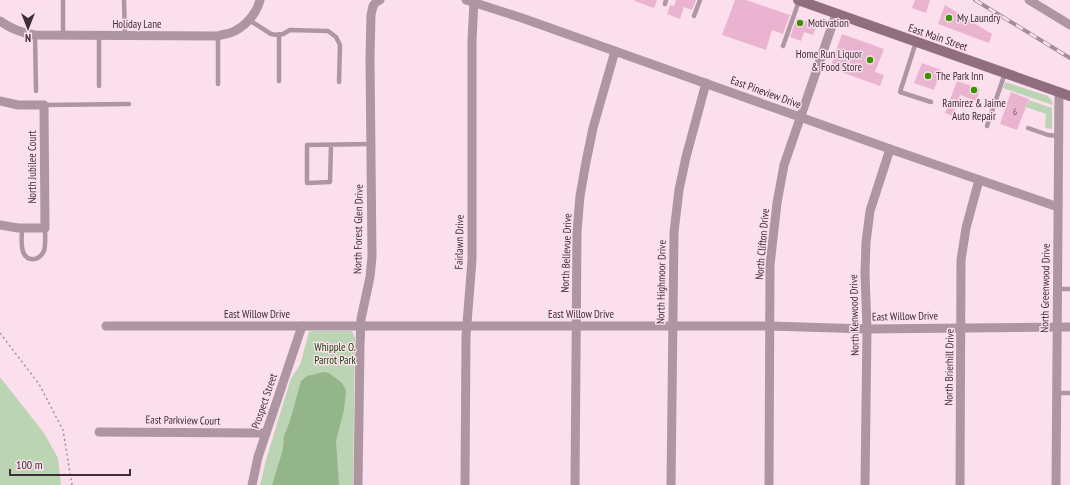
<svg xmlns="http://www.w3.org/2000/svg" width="1070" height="485" font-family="'PT Sans Narrow',sans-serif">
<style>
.green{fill:#bbd4b3}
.water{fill:#94b589}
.building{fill:#eab4d1}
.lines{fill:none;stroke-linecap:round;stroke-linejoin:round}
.path{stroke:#a38e98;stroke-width:1.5;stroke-dasharray:2 3;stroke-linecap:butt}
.lane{stroke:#ad96a2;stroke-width:4.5}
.street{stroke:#ad96a2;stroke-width:9}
.secondary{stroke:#906e80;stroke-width:10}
.rail-casing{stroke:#a38e99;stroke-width:4}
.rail{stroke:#fbdfed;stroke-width:2.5;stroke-dasharray:8;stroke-linecap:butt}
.poi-dot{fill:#3b9303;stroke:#fbdfed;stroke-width:1.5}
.labels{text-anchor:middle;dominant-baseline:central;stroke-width:3;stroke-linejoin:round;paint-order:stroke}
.number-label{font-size:9px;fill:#68505d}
.poi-label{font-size:11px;fill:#3c2f36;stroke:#fbdfed;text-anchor:start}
.street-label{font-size:11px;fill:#3c2f36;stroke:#fbdfed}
.park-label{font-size:11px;fill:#194404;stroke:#fbdfed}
</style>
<rect width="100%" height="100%" fill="#fbdfed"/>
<g class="green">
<polygon points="1005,82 1048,96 1052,101 1053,105 1003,88"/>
<polygon points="1029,100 1052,108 1052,129 1045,128 1046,114 1026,107"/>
<polygon points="314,331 352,331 355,338 353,485 260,485 266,460 291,378 300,365 309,332"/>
<polygon points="0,377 44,433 58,458 61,485 0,485"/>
</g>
<polygon class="water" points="324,372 329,373 342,383 346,390 344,410 336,441 339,485 272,485 283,449 284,436 290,421 301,381 307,376"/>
<g class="building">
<polygon points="635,0 657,0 654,8 635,1"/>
<polygon points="676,0 696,0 692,10 684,7 680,19 667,14 670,5 674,6"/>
<polygon points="735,0 746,0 790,15 783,34 772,30 766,50 722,35"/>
<polygon points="915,0 930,0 926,13 912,8"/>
<polygon points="945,5 992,34 989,43 938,24"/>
<polygon points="797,18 817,25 813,35 804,32 801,41 790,37"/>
<polygon points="842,34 884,49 875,72 884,75 880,86 830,68"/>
<polygon points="922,63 941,70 934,90 914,83"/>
<polygon points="957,81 980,89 976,101 960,95 953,116 945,113"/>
<polygon points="1011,92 1029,99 1017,130 1000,124"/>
</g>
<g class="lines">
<polyline class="path" points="0,333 39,384 63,430 72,485"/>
<g class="lane">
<polyline points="63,0 63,35"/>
<polyline points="124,0 125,36"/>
<polyline points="665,4 666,0"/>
<polyline points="694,16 700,0"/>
<polyline points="249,20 271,34 277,35 283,34 290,30 328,31 336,37 340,45 339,82"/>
<polyline points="35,35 36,91"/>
<polyline points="99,36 99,86"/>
<polyline points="218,36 218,84"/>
<polyline points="916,42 900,92 931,102"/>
<polyline points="783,46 799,1"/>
<polyline points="279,81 279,34"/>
<polyline points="44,105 129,104"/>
<polyline points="987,126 1005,73"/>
<polyline points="1028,128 1048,135 1058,136"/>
<polyline points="331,145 330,182 307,183 307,145 371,144"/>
<path d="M22,228C22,238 18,261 35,259C39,258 42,255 44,251C46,244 45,235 45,228"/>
<polyline points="1057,289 1070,289"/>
<polyline points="1056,393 1070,393"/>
</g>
<g class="street">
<polyline points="466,0 522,18 890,149 1058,207"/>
<polyline points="1029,0 1070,25"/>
<path d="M0,21C11,29 22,33 35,35L217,36C221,35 226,34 230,33C244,28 256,15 260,0"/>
<polyline points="0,101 18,105 44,105 45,228 18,228 0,225"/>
<polyline points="106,326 769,326 867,329 1070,327"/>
<polyline points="99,432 266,433"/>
<polyline points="252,485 258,457 302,326"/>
<polyline points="358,485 360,346 361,319 370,277 372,257 370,57 371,15 373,6 376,2 380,0"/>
<polyline points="465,485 466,336 472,260 472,41 474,0"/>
<polyline points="575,485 577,232 580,196 586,162 593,128 615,51"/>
<polyline points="671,485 674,232 679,190 686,157 706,83"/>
<polyline points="769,485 770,265 777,203 784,165 836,14"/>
<polyline points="865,485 867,329 865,273 866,242 870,211 890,149"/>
<polyline points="960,485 961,260 966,228 979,180"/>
<polyline points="1056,485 1059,92"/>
</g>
<polyline class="secondary" points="798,0 1070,96"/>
<defs>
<polyline id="rail" points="975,0 1070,58"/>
</defs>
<use href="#rail" class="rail-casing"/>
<use href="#rail" class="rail"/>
</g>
<g class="poi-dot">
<circle cx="949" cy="18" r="4"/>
<circle cx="800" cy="23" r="4"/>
<circle cx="870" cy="60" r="4"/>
<circle cx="928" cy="76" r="4"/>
<circle cx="974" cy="90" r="4"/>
</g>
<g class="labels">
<g class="number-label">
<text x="1015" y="111">6</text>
</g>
<g class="poi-label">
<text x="957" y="18">My Laundry</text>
<text x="808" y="23">Motivation</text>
<text x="862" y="54" text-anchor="end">Home Run Liquor<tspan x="862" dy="13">&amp; Food Store</tspan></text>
<text x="936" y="76">The Park Inn</text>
<text x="974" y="103" text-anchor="middle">Ramirez &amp; Jaime<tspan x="974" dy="13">Auto Repair</tspan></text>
</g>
<g class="street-label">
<text x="137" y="24">Holiday Lane</text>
<text transform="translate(938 37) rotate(19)">East Main Street</text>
<text transform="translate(766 92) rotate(20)">East Pineview Drive</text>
<text transform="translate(32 167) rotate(-90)">North Jubilee Court</text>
<text transform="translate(358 229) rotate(-89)">North Forest Glen Drive</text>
<text transform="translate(459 242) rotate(-89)">Fairlawn Drive</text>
<text transform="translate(762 244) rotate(-85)">North Clifton Drive</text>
<text transform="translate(566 253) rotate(-88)">North Bellevue Drive</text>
<text transform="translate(661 282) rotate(-89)">North Highmoor Drive</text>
<text transform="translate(1045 288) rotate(-89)">North Greenwood Drive</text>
<text x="257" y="314">East Willow Drive</text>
<text x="581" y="314">East Willow Drive</text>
<text transform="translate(854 315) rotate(-91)">North Kenwood Drive</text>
<text transform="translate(905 316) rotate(-1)">East Willow Drive</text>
<text transform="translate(949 367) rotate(-89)">North Brierhill Drive</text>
<text transform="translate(264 401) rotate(-71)">Prospect Street</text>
<text transform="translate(183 420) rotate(1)">East Parkview Court</text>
</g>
<g class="park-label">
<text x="335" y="347">Whipple O.<tspan x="335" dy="13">Parrot Park</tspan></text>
</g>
</g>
<g transform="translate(28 28) rotate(180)" stroke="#fbdfed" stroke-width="3" paint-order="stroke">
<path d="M0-3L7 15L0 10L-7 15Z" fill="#3c2f36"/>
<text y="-6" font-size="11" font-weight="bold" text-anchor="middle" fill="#3c2f36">N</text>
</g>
<path d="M10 469v6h120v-6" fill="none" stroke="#3c2f36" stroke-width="2"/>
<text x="16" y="469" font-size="12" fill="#3c2f36" stroke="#fbdfed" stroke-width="3" paint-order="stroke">100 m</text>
</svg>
